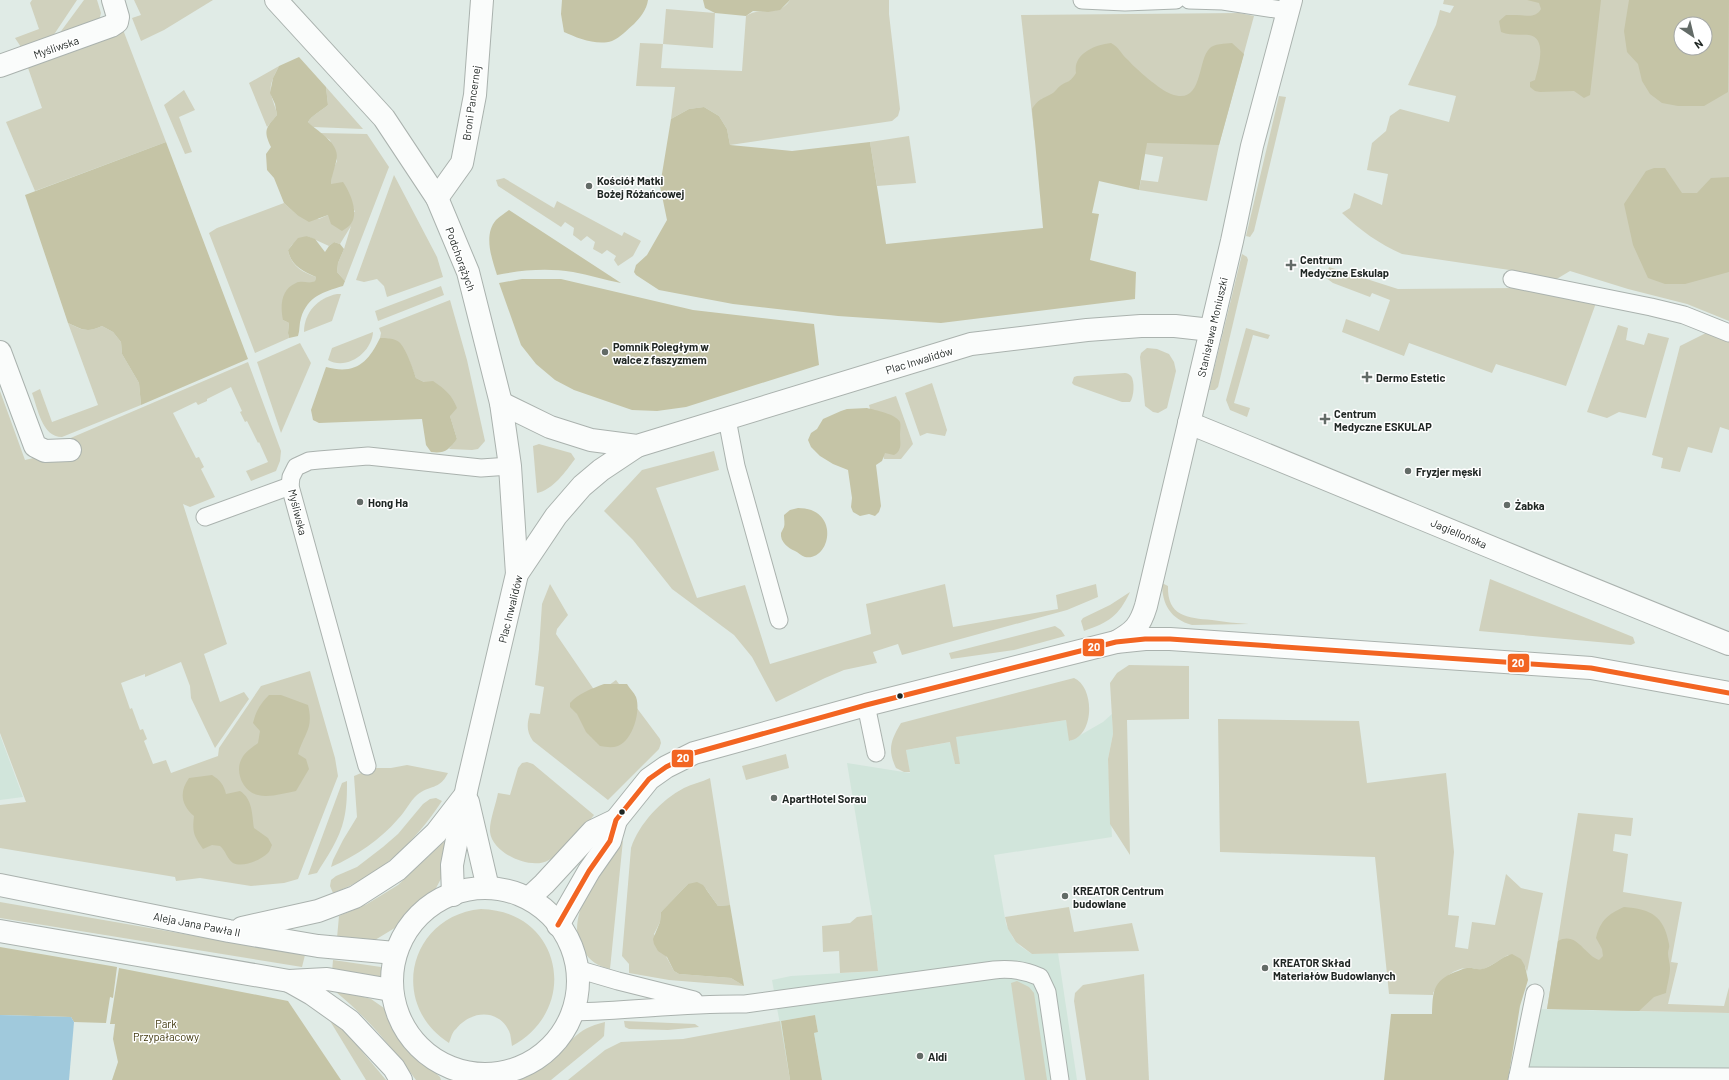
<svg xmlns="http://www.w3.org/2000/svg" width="1729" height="1080" font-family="Barlow,sans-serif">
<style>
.built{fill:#d1e5db}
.green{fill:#d0d1bd;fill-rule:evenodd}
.forest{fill:#c5c4a6;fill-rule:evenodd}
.water{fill:#a0c9dc}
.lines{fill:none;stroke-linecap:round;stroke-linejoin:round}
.service-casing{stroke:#aab2ae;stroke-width:19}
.minor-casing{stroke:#aab2ae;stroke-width:24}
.tertiary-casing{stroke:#aab2ae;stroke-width:24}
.service{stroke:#fafcfb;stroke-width:17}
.minor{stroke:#fafcfb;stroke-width:22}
.tertiary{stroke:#fafcfb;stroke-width:22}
.bus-1-casing{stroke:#fff;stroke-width:8}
.bus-1{stroke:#f26522;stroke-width:5}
.poi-dot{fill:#636b67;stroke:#fff;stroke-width:1.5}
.bus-dot{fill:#1f2623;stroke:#fff;stroke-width:1.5}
.labels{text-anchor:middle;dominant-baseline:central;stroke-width:3;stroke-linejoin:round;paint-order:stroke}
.street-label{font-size:11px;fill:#1f2623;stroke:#fff}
.poi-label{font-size:11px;font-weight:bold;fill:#1f2623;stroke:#fff;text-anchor:start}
.park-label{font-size:11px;fill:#3f370c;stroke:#fff}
.line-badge{stroke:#fff;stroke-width:1.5}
.badge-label{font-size:11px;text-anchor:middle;font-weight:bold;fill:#fff}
</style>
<rect width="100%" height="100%" fill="#e0ebe6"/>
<g class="built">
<polygon points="1112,714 1113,734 1108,759 1112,837 994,855 1006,924 1013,938 1020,946 1032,954 1058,953 1077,1080 822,1080 814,1033 818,1032 815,1015 781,1021 790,1080 772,980 791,976 878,971 872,915 847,763 910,773 906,750 951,742 955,764 960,764 955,737 1066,720 1070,741 1103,722"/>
<polygon points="0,735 23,797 0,800"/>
<polygon points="1531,1009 1729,1013 1729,1080 1517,1080"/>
</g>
<g class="green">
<polygon points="32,0 77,0 51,39 23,50 15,38 39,29 30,3"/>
<polygon points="84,0 97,0 101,13 99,21 56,38"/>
<polygon points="134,0 213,0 164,30 141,41 132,18 141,15"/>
<path d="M790,0H889V14L900,109L898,116L892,121L730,145L727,129L719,116L704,107L689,109L671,119L675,87L636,86L640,43L663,44L666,9L715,13L713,48L663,44L661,68L742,71L746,16C760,6 779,18 790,0Z"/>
<path d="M1444,0H1729V321L1687,304L1628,289L1570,271L1555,280L1523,272L1402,254C1379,244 1360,230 1342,213L1350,208L1354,193L1382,205L1388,174L1367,170L1372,143L1386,131L1390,116L1400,109L1449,122L1456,96L1408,85L1436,25L1440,10L1450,13L1454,6L1443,4ZM1681,24H1705V48H1681Z"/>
<polygon points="1239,13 1254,16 1219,145 1207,201 1139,190 1141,180 1158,182 1163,157 1145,154 1146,143 1035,141 1021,15"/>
<polygon points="122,27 166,142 35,191 6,122 42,108 27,65"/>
<path d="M279,66C275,74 269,84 271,93C272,101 276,107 277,115L267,127L249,83Z"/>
<path d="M326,87L363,129L313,127L308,122C312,115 321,111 328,105Z"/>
<polygon points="184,90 195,110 179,117 192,152 185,154 164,105"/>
<polygon points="1279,96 1286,97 1254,231 1250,237 1246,236"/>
<path d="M319,133L367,134L389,167L345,281L337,272L338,263L344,249L351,226L340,244L334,242L329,246L307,236L292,245L288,250C291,266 302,272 316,277L315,281L311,283L306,282L283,320L289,323L288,333L289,338L255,353L209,233L217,228L284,203L297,215L319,219L328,215L355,212L351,202L331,184L332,172L337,161L330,140Z"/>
<polygon points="909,136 916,183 877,186 870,142"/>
<polygon points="394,175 437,257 443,277 387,297 384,286 377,279 364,282 356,280"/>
<polygon points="504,178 554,208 557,201 622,236 624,232 641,241 633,256 618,266 614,260 616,256 607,250 602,254 593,249 595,242 587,236 581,241 573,235 574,228 565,222 561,227 558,225 498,186 496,180"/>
<polygon points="1242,254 1247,257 1248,260 1218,387 1215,390 1209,390"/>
<polygon points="1329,267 1398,289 1516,288 1596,303 1566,386 1496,364 1492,373 1409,343 1404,356 1342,332 1346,319 1379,331 1390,300 1372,293 1370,297 1333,283 1326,278"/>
<polygon points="441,286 444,295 378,321 375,311"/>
<path d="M337,294H341L332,321L304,332C304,312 318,298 337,294Z"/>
<polygon points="450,300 467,360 485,441 478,449 472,450 449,449 457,439 450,416 424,382 416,378 409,360 391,339 380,338 381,333 379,328"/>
<path d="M68,323C82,330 87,333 102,326L113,332L121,342L122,354L139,383L141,405L62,437C42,437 38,409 32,393L40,389L52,422L98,405Z"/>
<polygon points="1618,325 1628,328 1626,340 1644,345 1648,333 1669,338 1646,418 1619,412 1607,418 1587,412"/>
<polygon points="1246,328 1270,335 1268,339 1253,335 1234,403 1250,408 1247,417 1230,410 1226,400"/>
<path d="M373,332C372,352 347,371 328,360L332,348Z"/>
<polygon points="1706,333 1729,342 1729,430 1720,427 1712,453 1688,447 1680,472 1661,468 1663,458 1652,455 1680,346"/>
<polygon points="300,343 311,363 281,433 257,362"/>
<polygon points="1147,348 1157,349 1169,354 1174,362 1176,371 1167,408 1158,413 1153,412 1145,406 1140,357 1141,353"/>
<polygon points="248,362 281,451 280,461 276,471 251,481 246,471 268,462 259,442 258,443 247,421 245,422 240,412 242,411 231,387 207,399 207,401 198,405 196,402 173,413 196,458 199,457 204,467 201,469 215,497 190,507 183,504 227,644 204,654 220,702 244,692 249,699 215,748 191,698 190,686 181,662 145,677 145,674 121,683 130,709 132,708 140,730 143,729 147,739 144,741 153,764 166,760 171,773 218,756 219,748 261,686 310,671 335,758 338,776 298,879 284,883 251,886 200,878 176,881 175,877 0,848 0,805 26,802 0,733 0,391 25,460 46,455 66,440"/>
<path d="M1125,373C1127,373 1129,374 1131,376C1135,381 1134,397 1130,402H1122L1074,385L1072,383L1074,377L1077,376Z"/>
<polygon points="932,383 947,430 945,436 927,433 920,436 905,393"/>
<polygon points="896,396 913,444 901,459 884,459 869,405"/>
<path d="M539,444L571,453L575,459C566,471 553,490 537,493L533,446Z"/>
<polygon points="714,451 719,470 656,488 697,598 745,585 770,664 871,634 866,604 945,584 953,627 1058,609 1056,595 1096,584 1098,597 1067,610 902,655 898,644 873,652 877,663 844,670 825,678 776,702 752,657 734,635 672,589 633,540 604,511 642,470"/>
<polygon points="1490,579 1633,637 1635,643 1631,645 1479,631"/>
<path d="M1162,583L1168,586C1167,616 1187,618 1212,620C1224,622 1236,623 1249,624L1192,625C1171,619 1162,605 1162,583Z"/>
<path d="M550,584L568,615L557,629L556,634L597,694L616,680L660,739L661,743L659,749L608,800L533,741C526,731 527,724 530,713L540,714L544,687L535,685L539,649L542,604Z"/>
<path d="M1130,592C1118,617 1109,622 1084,631L1081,621L1083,618L1110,605Z"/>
<polygon points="1055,626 1061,630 1065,636 1014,650 951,659 949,653"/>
<polygon points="1129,665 1189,666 1189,719 1127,720 1130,855 1110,824 1108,759 1113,734 1110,683 1117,673"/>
<path d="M1074,678C1095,687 1095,737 1069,741L1066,720L956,737L960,764H955L950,742L906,750L910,772H904L896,768C887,749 891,740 901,723Z"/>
<path d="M1218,719L1359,721L1367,783L1446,773L1454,852L1448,915L1459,916L1455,947L1468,949L1472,922L1495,925L1506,874L1521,888L1543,893L1527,972L1525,966L1508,955C1500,959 1492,966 1483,969C1477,971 1473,967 1467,968C1451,969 1441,981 1433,993V995L1389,994L1375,857L1220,852Z"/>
<polygon points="786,754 789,768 746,780 742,766"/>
<path d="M527,762L533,764L594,815C583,829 565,851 549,860C531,871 492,853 490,832C489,822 496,804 498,793L510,795L518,768L522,763Z"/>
<path d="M407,765L448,773C439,791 430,784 417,795C410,801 405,812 398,819C380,840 356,856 331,867L333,860L343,840L357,817L354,776L373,768H391Z"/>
<path d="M710,778L730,905L718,906L706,889L688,884L661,912L660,922L654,934L674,971L679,974L731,978L744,986L669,980L629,973V964L622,956L631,848C639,824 661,800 684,788C692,784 702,782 710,778Z"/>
<path d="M347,781C347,794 347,806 344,819C340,838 327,857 317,873L308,875L342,783Z"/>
<path d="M436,798L442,801C415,842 380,876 333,893L330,886L331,880L336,876L357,867L383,847L398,834L423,804L430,799Z"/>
<polygon points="1578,813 1633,818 1631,836 1615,834 1613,851 1628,854 1623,892 1682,902 1671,962 1678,963 1668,1004 1724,1006 1729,987 1729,1013 1547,1009"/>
<polygon points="446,840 444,873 435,890 420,900 410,910 398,926 375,940 337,938 339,916 367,904 398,885"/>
<path d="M623,840L610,969C597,966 590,961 583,950C562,914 604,869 623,840Z"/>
<polygon points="0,902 305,955 302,967 0,918"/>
<polygon points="1069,907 1074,932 1132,923 1139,951 1032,954 1016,942 1008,929 1005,917"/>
<path d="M481,909C562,911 581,1009 512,1046C511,1041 511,1035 509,1031C498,1008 470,1011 456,1029C452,1032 451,1038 449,1043C388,1004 409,916 481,909Z"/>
<polygon points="872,915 878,971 840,973 839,951 823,952 822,926 850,923 857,917"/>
<polygon points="333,960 381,967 381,976 376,979 332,972"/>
<polygon points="1144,974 1149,1080 1086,1080 1074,1001 1075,993 1083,985"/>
<polygon points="1017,981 1029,987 1034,993 1047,1080 1025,1080 1011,983"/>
<path d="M338,990L371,999L384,1008L400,1039L414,1054L440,1077L441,1080H416C393,1049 367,1017 336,992Z"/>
<polygon points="327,1016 340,1025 386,1080 366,1080"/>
<polygon points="624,1021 695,1024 699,1027 668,1030 629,1029 625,1027"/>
<polygon points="780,1021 790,1080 568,1080 605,1050 621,1042 683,1039"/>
<path d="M605,1022L604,1036L601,1039L551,1080H517C528,1074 540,1069 550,1061C572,1043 574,1029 605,1022Z"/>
</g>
<g class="forest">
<path d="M562,0H648C647,9 640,18 634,24C628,29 620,38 612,41C597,46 577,38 564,32L561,14Z"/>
<polygon points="703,0 790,0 780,10 768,12 753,11 746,16 715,13 705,8"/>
<path d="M1527,0H1601L1590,95L1584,98L1574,91L1540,92L1535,91L1530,87V82L1535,80C1538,68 1548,38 1529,35C1519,34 1510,36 1501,32L1499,21L1506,15C1510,15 1513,15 1516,15C1526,15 1535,19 1541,9L1539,3Z"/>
<path d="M1629,0H1729L1728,92L1704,106H1678L1662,103L1650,94L1642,81L1638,64L1627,52L1624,31ZM1681,24H1705V48H1681Z"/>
<path d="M1111,43C1119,47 1121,54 1128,60C1136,69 1160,90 1171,94C1203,106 1197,62 1209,49C1214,43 1225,44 1232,43L1244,54L1219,145L1147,143L1139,190L1099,181L1092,213L1099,214L1090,260L1136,272L1135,299L941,323L838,316L733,304L659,290L636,275L634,272L636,265L647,255L667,220L660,186L671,119L689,109L704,107L719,116L727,129L730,145L792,151L870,142L886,244L1043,228L1032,109C1039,98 1043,99 1053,93C1056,91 1057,88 1060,86C1068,80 1069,84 1076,73C1073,54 1094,45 1111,43Z"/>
<path d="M299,57L326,87L328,105C321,111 312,115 308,122C319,133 342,144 336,162C334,171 332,174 331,184L343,182C350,192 360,214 350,225C348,227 345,229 342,231L331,224L328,215L309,222L297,215L284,203L274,178L267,170L266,154L271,147C263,130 266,128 277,115L275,104L270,93L273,78L279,66Z"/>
<path d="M166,142L248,359L141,405L139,383L122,354L121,342L113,332L102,326C87,333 83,330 68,323L25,195Z"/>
<polygon points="1654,168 1665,168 1682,193 1697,193 1711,178 1729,177 1729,272 1685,284 1665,284 1648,278 1633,245 1624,204 1646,171"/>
<path d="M509,210L621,283C605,280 589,275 573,272C547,268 522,270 497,275C492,259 483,235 496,220C500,216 505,213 509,210Z"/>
<path d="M307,236L315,239L325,252L329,246L334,242L340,244L344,249L338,263L337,272L345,281L343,286C323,292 308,296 301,318C299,324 300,330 298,336L289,338L288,333L289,323L283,320C280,306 281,289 296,283C302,280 309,284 315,281L316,277C303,271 291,266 288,250L298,238Z"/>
<polygon points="522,279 561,279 693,310 814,324 819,365 686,407 657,411 632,410 574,390 555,380 536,364 521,345 499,283"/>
<path d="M380,338C386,338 394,338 399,342C406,348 413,369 416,378L424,382L433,381C445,389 452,395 457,408L450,416L457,439C449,450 444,454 431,452L426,445L422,419L319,423L313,420L311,410L326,367C355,375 368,363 380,338Z"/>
<path d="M867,408C875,410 896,414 900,422C901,426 900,431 900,435C900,442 902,447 897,453L894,455L885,453L882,461L876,465L881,506L879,512L875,516L869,514L860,516L853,512L851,507L852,498L848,470L833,464L820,456L811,447L808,440L811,433L817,429L823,419L841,411L847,409Z"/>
<path d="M798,508C841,508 831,562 805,557C801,556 798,552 795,551C788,548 780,542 781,533C782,531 783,529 784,527C785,524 784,519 784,515L790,510Z"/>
<path d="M604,684H627C629,688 634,692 636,697C641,711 633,740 618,746C612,748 606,747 600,746L586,732L577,714L570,707V703C579,693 591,689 604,684Z"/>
<path d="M269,695H281L308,705C314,729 304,733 298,754L306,759L309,769L296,791C285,793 269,798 258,795C243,792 234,771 242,758C246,751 253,747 258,743L260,731L253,723C256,711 260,704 269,695Z"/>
<path d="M212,775C220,780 224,785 226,794L240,791C253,799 252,816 254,828L268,838L272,845C271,847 270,851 268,853C261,860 243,868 233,863C227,859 226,851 220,846L212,845L203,849C194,836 192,833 194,816C181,805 179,792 189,778Z"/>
<polygon points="697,882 703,885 718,906 730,905 744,986 731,978 679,974 674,971 667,957 658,951 654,944 653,939 660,922 661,912 688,884"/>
<path d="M1624,907C1651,909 1664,916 1669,944C1670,947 1668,950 1668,953C1668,958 1670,963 1670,968C1670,976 1667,985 1666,993L1654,997L1639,1011L1547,1009L1558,941C1577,931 1584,955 1599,960L1603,956L1602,949L1596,938C1600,921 1608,914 1624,907Z"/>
<polygon points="0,947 117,967 113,998 110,997 106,1023 74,1022 71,1017 0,1015"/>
<path d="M1512,954L1521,959L1525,966L1528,980L1520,1006L1508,1080H1384L1391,1014H1432C1433,993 1432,981 1455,972C1459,971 1463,968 1467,968C1472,967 1476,970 1482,969C1492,967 1501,957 1512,954Z"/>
<polygon points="119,968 288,1001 341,1080 112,1080 118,1062 113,1039 115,1024 110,1024"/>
<polygon points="815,1015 818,1032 814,1033 822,1080 790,1080 781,1021"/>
</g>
<polygon class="water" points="0,1015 71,1017 74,1022 69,1080 0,1080"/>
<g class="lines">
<defs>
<g id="service">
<polyline points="1082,0 1125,2 1176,0"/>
<polyline points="1189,0 1223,1 1288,11"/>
<polyline points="1512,279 1651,307 1684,315 1729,333"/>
<polyline points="727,419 736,466 779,620"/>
<polyline points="205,517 290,486"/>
<polyline points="866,705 876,753"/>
<polyline points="367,766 290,486 291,477 296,467 309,461 319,460 368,456 481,468 510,466"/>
<polyline points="577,969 618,981 694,1000"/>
<path d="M573,1012C630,1011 687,1003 745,1004L994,970C1011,968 1024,970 1040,977L1047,992L1060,1080"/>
<polyline points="1518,1076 1535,993"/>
<polyline points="1517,1080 1518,1076 1729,1077"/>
</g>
<g id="minor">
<polyline points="0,66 111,26 117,22 118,17 113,0"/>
<polyline points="437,198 462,163 475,95 482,0"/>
<polyline points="0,352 35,446 45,451 70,450"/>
</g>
<g id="tertiary">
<polyline points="276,0 384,118 437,198 468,272 501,403 510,466 517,574"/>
<polyline points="501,403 550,427 591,440 637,446 971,344 1087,330 1141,326 1175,326 1211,330"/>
<path d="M1189,423C1369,496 1548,572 1729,644"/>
<path d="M1116,642C1134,632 1140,626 1146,606L1232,241L1252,146L1291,0"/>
<polyline points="468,802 488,888"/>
<polyline points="0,885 229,931 318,946 395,953"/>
<circle cx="485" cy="981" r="93"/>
<polyline points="453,895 452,865 467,787 517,574 556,516 582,486 601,470 637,446"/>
<polyline points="530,897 544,884 593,831 616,820"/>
<polyline points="558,925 589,871 610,841 616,820 649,779 666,767 694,753 866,705 1116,642 1145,639 1170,639 1591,668 1729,693"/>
<polyline points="242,928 318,911 355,897 397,870 436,833 463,798"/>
<polyline points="0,931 289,981 327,979 391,990"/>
<polyline points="289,981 312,994 350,1021 394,1068 401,1080"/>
</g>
</defs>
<use href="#service" class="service-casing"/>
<use href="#minor" class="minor-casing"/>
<use href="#tertiary" class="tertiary-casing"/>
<use href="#service" class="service"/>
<use href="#minor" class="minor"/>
<use href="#tertiary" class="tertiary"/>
<defs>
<polyline id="bus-1" points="558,925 589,871 610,841 616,820 649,779 666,767 694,753 866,705 1116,642 1145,639 1170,639 1591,668 1729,693"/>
</defs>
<use href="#bus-1" class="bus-1-casing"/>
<use href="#bus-1" class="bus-1"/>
</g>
<g class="poi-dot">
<circle cx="589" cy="186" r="4"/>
<path d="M1289 259h4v4h4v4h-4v4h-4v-4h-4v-4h4z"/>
<circle cx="605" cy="352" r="4"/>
<path d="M1365 371h4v4h4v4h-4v4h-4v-4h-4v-4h4z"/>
<path d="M1323 413h4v4h4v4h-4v4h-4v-4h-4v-4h4z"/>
<circle cx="1408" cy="471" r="4"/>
<circle cx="360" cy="502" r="4"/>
<circle cx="1507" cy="505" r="4"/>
<circle cx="774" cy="798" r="4"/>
<circle cx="1065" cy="896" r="4"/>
<circle cx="1265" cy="968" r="4"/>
<circle cx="920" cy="1056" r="4"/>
</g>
<g class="bus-dot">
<circle cx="900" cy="696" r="3.5"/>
<circle cx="622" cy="812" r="3.5"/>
</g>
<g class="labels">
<g class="street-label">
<text transform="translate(56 47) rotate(-19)">Myśliwska</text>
<text transform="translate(471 103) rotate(-82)">Broni Pancernej</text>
<text transform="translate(461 259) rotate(70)">Podchorążych</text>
<text transform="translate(1212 327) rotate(-77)">Stanisława Moniuszki</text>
<text transform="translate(919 360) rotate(-17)">Plac Inwalidów</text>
<text transform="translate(298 512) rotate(76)">Myśliwska</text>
<text transform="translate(1459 533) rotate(23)">Jagiellońska</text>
<text transform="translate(510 609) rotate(-76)">Plac Inwalidów</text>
<text transform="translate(197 924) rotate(11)">Aleja Jana Pawła II</text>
</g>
<g class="poi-label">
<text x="597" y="180">Kościół Matki<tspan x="597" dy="13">Bożej Różańcowej</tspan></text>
<text x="1300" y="259">Centrum<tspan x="1300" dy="13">Medyczne Eskulap</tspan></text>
<text x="613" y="346">Pomnik Poległym w<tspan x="613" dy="13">walce z faszyzmem</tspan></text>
<text x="1376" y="377">Dermo Estetic</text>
<text x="1334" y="413">Centrum<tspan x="1334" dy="13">Medyczne ESKULAP</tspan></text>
<text x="1416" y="471">Fryzjer męski</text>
<text x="368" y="502">Hong Ha</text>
<text x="1515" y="505">Żabka</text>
<text x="782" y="798">ApartHotel Sorau</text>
<text x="1073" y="890">KREATOR Centrum<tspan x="1073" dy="13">budowlane</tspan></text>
<text x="1273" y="962">KREATOR Skład<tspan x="1273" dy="13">Materiałów Budowlanych</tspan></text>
<text x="928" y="1056">Aldi</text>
</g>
<g class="park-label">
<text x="166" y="1023">Park<tspan x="166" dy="13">Przypałacowy</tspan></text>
</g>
</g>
<g class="line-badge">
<rect x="1082" y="638" width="23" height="19" rx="4" fill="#f26522"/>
<rect x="1507" y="653" width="23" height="20" rx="4" fill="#f26522"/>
<rect x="671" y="749" width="23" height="19" rx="4" fill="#f26522"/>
</g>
<g class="badge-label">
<text x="1094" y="651">20</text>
<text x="1518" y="667">20</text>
<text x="683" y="762">20</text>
</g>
<g transform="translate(1693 36) rotate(145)"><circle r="19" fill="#ffffff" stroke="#a5a8a7"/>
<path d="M0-3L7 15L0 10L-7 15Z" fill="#636b67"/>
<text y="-6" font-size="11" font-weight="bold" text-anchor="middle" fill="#1f2623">N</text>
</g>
</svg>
